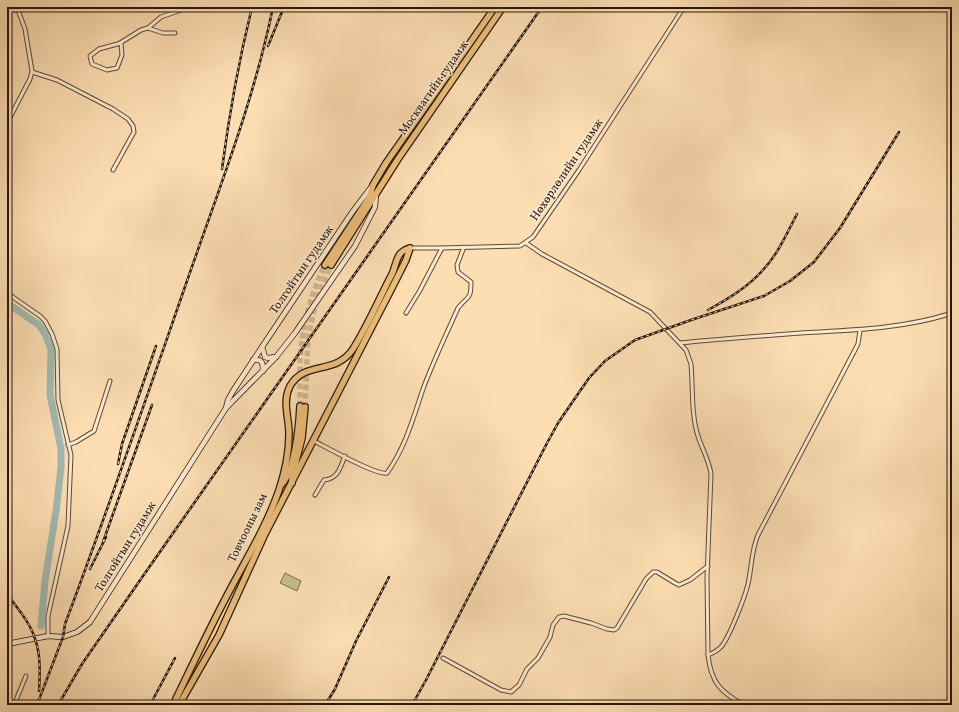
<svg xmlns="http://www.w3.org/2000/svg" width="959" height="712" font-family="Vollkorn,serif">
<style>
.green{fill:#c7bf88;stroke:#766b4c}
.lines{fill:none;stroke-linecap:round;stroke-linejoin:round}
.river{stroke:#a1bbb3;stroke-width:7}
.trunk-tunnel{stroke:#d2b692;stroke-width:5.5;stroke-dasharray:5.5 3;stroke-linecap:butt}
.minor-casing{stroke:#5c4938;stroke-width:5}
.secondary-casing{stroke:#26170f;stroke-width:6}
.trunk-casing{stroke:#26170f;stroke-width:8}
.minor{stroke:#feeace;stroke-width:3}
.secondary{stroke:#feeace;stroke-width:4.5}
.trunk{stroke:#eebf7a;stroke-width:5.5}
.rail-casing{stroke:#26170f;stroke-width:2.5}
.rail{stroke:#feeace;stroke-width:1;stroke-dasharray:3;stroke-linecap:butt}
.labels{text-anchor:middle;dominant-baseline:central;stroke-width:3;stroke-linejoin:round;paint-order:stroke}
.street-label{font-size:12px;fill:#26170f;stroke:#feeace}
</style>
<rect width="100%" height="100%" fill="#fddeb3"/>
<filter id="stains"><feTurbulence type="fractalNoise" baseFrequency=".005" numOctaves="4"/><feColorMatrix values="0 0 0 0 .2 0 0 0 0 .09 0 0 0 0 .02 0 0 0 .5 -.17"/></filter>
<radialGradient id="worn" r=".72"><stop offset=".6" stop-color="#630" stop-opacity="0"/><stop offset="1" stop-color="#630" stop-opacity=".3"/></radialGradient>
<polygon class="green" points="285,573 301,581 297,591 280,583"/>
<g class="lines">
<polyline class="river" points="7,303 39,325 45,334 51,349 50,395 61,449 61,468 56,511 45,581 41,626"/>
<g class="trunk-tunnel">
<path d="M300,406C300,388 299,369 301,351C303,322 312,292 325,265"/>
<polyline points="305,407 308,337 317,298 331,265"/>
</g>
<defs>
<g id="minor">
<polyline points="7,9 18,10 32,7"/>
<polyline points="148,28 161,17 190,7"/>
<polyline points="120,43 141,30 148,28 163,33 175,33"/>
<polygon points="121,43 122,55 117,68 107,70 92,64 90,56 99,49"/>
<polyline points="32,72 57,80 113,109 128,119 133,126 134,132 113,170"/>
<polyline points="7,123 30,79 32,71 25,29 18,10"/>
<path d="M526,243L542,254L650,312L686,350L691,364C693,386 691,415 698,436C702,449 709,460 711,474L707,578L708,655C711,682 720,692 744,705"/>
<polyline points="410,248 442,248 520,246 533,237 579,170 684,7"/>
<polyline points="7,293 40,316 45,321 52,334 57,349 58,400 71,455 68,526 48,616 48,636"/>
<polyline points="406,313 419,292 442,248"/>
<path d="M680,343C721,339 761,336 801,333C851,330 901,329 949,314L952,315"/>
<path d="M314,441C326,447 377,476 387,473C405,448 413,419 423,389C433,362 446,335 458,308C468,295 471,301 471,282L458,272L457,265L464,247"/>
<polyline points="68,445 76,442 94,431 110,381"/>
<path d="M315,495L324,480C338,479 340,468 345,456"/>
<path d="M708,655C713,653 717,651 721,647C729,638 745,597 748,584C752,567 751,551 758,535L858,344L860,330"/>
<polyline points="443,658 501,690 511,692 519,685 527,669 538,658 550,637 553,625 559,617 564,616 591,623 607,629 614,630 617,628 646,579 653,572 657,572 675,583 679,585 690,580 708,566"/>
<polyline points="14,705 26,676"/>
</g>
<g id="secondary">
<polyline points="262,347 265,357 268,358 276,357"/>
<path d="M253,360C262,359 263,362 263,371"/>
<polyline points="226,408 228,400 233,391 264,344 353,211 372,186"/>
<polyline points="7,644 48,636 63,637 77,632 90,622 226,408 276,357 295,333 355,246 375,207 376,194"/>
</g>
<g id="trunk">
<polyline points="325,265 369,198 373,185 386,163 454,66 495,7"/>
<polyline points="331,265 398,159 503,7"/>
<polyline points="292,483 292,477 302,438 305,407"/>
<path d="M281,485C295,471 299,426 300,406"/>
<path d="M173,705C192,666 210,627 231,588C248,556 267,525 279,490C285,472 289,453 289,434C289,417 282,402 290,386C305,360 335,376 353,349C368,325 379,299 392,274C395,268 396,259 400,254C402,251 407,249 410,248"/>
<polyline points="179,705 219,635 264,536 393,286 406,260 410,248"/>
</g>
</defs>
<use href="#minor" class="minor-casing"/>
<use href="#secondary" class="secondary-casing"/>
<use href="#trunk" class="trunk-casing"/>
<use href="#minor" class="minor"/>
<use href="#secondary" class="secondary"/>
<use href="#trunk" class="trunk"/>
<defs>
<g id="rail">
<polyline points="268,46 284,7"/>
<path d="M222,169C229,115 239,60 252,7"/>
<path d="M708,310C728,299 748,287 763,270C778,254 787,233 797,214"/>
<polyline points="118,464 122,444 156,346"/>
<polyline points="103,542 152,405"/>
<polyline points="90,569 106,537"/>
<path d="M7,594C17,608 30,622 35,639C41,655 40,675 39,691"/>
<path d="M37,705L63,637L65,624C108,510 147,396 187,281C218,191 254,101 273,7"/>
<polyline points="58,705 82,664 143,576 542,7"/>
<polyline points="150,705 175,658"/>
<polyline points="325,705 335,689 356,641 389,577"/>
<polyline points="412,705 426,680 546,445 558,423 589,378 605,361 635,340 691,320 764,296 790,281 814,262 840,228 899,132"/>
</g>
</defs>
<use href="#rail" class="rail-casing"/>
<use href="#rail" class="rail"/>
</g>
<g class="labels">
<g class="street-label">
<text transform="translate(434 88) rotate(-55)">Москвагийн гудамж</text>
<text transform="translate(567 170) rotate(-56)">Нөхөрлөлийн гудамж</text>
<text transform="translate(302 270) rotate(-56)">Толгойтын гудамж</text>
<text transform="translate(248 528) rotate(-64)">Товчооны зам</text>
<text transform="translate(126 547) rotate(-58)">Толгойтын гудамж</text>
</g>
</g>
<rect width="959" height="712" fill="none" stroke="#fddeb3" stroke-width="24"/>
<rect x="8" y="8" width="943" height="696" fill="none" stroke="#26170f" stroke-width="2"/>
<rect x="12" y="12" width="935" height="688" fill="none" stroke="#26170f"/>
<rect width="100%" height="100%" filter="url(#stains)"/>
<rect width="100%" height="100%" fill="url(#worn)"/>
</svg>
